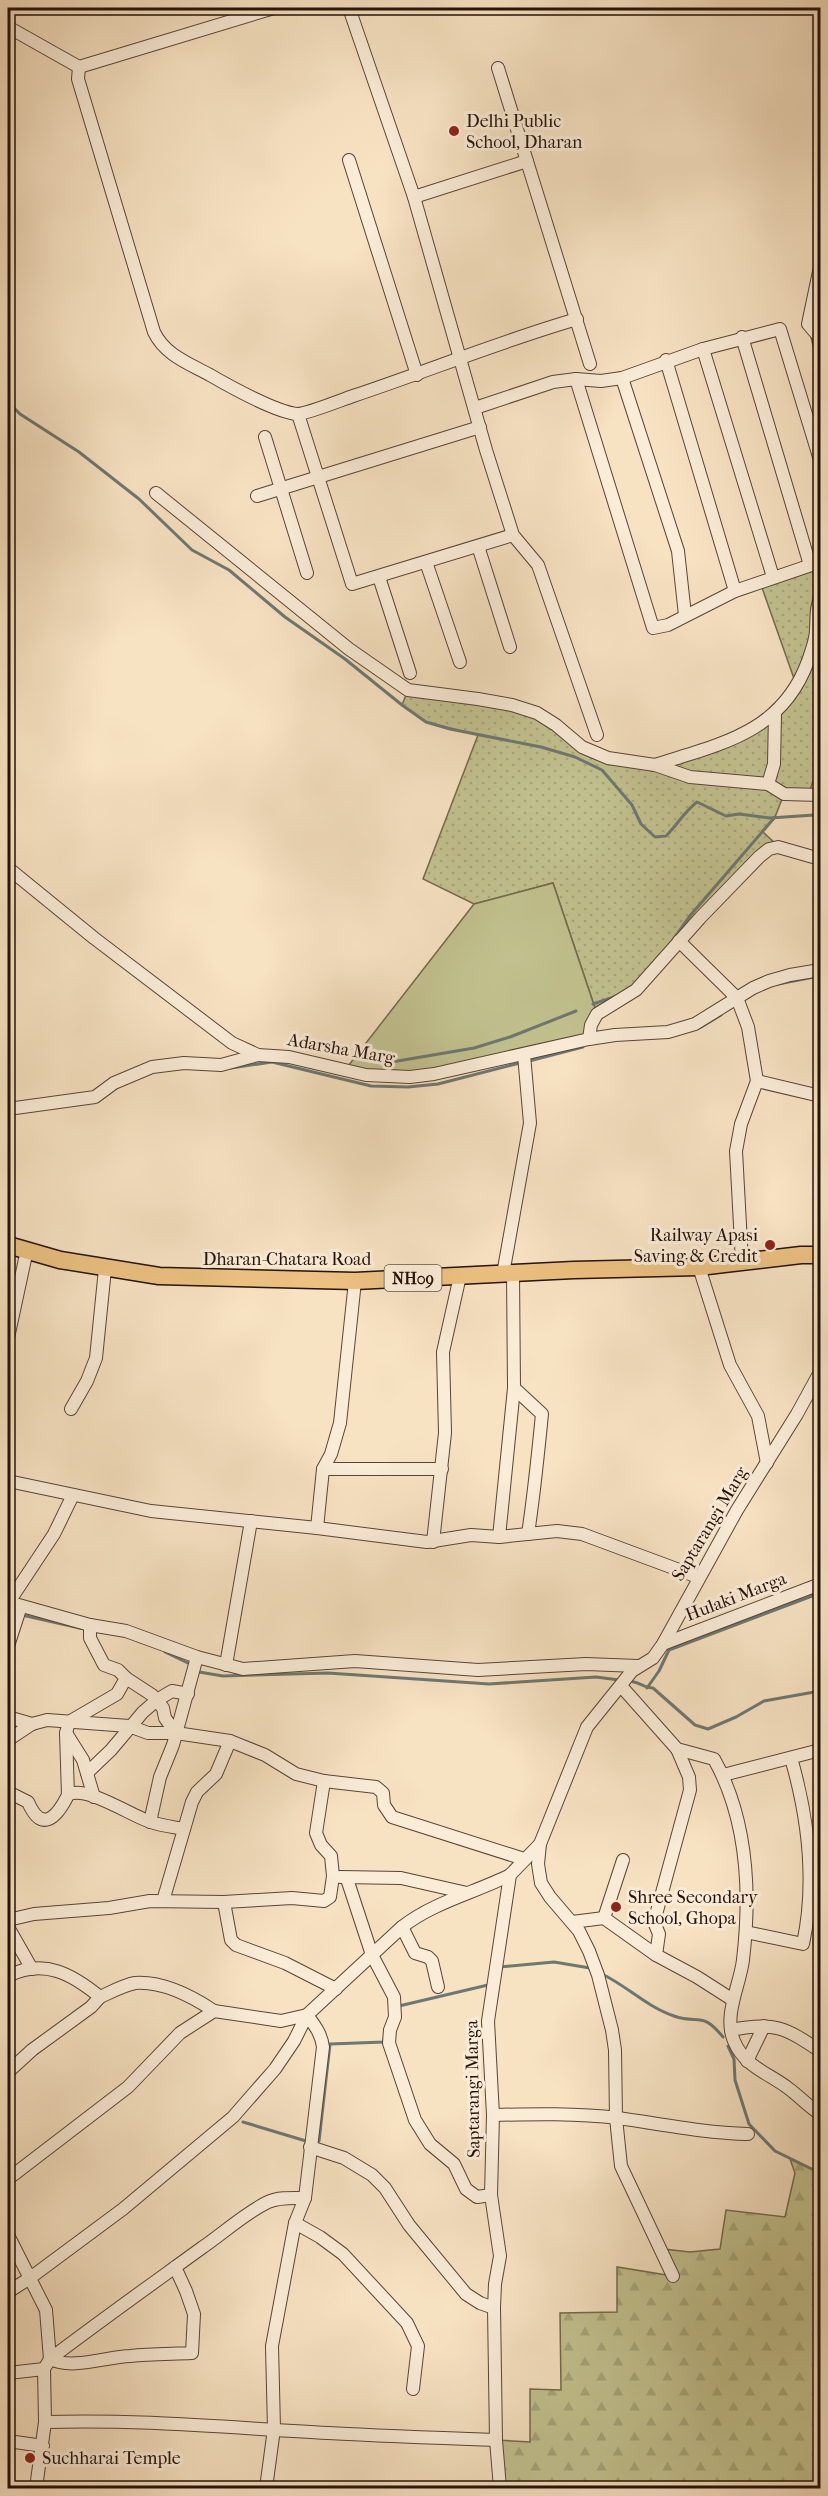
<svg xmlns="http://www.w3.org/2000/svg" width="828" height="2496" font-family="'IM FELL French Canon',serif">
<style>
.grass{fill:url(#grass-dots);stroke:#726a4c;stroke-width:1.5}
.forest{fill:url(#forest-firs);stroke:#726a4c;stroke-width:1.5}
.park{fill:#c2c28f;stroke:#726a4c;stroke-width:1.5}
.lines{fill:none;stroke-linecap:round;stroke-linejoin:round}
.stream{stroke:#6d7872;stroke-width:3}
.minor-casing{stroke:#584537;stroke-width:14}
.major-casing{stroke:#231109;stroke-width:19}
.minor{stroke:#faecd7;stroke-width:12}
.major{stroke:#ecc181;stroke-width:16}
.poi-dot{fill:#8f2418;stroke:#faecd7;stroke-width:2}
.labels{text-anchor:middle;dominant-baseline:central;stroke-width:6;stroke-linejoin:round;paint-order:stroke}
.shield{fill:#faecd7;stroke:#645347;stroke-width:1.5}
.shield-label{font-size:16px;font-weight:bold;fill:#231109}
.poi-label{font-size:18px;fill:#231109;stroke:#faecd7;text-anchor:start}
.street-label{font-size:18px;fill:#231109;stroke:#faecd7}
</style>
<defs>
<pattern id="grass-dots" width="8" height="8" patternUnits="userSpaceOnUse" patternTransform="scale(1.5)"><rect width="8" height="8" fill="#c2c28f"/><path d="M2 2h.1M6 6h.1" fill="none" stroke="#a6a67a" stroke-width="1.8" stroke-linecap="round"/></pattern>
<pattern id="forest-firs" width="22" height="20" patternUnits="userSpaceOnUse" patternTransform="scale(1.5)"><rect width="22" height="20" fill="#c2c28f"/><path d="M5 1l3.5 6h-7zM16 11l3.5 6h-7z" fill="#a6a67a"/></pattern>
</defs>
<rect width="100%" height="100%" fill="#f7e2c2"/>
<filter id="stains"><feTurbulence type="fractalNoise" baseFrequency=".00333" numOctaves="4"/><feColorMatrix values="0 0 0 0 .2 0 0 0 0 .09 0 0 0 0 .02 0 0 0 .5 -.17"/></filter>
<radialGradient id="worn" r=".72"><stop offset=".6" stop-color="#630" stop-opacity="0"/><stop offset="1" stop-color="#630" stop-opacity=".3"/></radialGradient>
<g class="grass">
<polygon points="820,267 820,375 808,324"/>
<polygon points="820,562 820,776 815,775 809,793 784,794 775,817 762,831 778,846 769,849 636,990 597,1014 553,883 474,904 423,879 478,735 426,722 402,705 408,690 537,713 582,747 655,765 731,741 797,687 760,582"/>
</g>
<polygon class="forest" points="790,2159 820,2173 820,2488 501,2488 496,2440 530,2442 530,2389 561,2390 560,2313 617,2312 617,2267 673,2276 663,2249 690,2252 720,2249 726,2210 785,2217 795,2173"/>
<polygon class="park" points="553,883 597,1014 589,1039 434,1074 345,1070 474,904"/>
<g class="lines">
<g class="stream">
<path d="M8,402L20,414L79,452L139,499L192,550L229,570L285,617L345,659L402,705L426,722L450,729L541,747L575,757L602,770L632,805L641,824L655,837L666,836C678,824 683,813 697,802L726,816L739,814L770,818L814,815L820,817"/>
<polyline points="670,944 689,917 775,817"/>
<polyline points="778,984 819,976"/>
<polyline points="593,1004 617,996"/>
<polyline points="701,1027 721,1015"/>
<polyline points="315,1047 386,1063 474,1048 510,1037 576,1011"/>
<polyline points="529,1061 583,1047"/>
<polyline points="231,1068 272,1062 371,1086 408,1087 438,1084 520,1063"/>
<polyline points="22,1615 84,1629"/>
<polyline points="165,1652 192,1665"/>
<polyline points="199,1672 223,1676 328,1673 489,1684 596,1677 619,1680"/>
<path d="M628,1681C638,1681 644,1688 653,1688L695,1725L708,1729L736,1717L764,1701L820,1691"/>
<polyline points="647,1688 659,1671 669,1650 820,1593"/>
<polyline points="500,1967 554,1962 590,1968"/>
<path d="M602,1974C627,1986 647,2007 674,2016C699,2025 701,2010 723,2037"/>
<polyline points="399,2006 488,1985"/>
<polyline points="728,2046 734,2059 735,2080 749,2124 775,2151 820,2173"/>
<polyline points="243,2122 306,2141"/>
<polyline points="319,2141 330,2044 384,2042 384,2039"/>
</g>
<defs>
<g id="minor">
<polyline points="349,8 414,197 486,450 513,535 538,565 597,735"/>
<polyline points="8,27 79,67 274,8"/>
<path d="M79,67L78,79L154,332C165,355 188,363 210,375C229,386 276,412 297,414C307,414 341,400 353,396C428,371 501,341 577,319"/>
<polyline points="498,68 590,364"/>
<polyline points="349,160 417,375"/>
<polyline points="414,197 527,161"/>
<polyline points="820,267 808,324 820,338"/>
<polyline points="742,337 810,565"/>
<polyline points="703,349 773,577"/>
<polyline points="666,360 735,591"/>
<polyline points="622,378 678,551 685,615"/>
<polyline points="576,379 653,628 668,625 735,591 820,562"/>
<polyline points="475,408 553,382 576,379 601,381 622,378 703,349 780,329 820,460"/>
<polyline points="298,414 352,584 513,535"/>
<polyline points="265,437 307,573"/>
<polyline points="156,493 349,649 408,690 478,699 512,705 537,713 556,725 582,747 608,758 655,765 690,777 768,784 784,794 820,795"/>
<polyline points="257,496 480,427"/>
<polyline points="478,546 510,647"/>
<polyline points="426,562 460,662"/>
<polyline points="379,577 410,673"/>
<path d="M655,765C720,744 782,733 808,661C811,652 816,640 816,630C817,618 815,610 820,599"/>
<polyline points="768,784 774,764 775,714"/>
<polyline points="8,868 94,938 232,1043 258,1055 289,1057 366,1075 410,1077 434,1074 589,1039 615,1035 668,1032 695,1024 753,988 769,981 790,975 820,970"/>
<polyline points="679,941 737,998 748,1027 757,1081 741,1124 736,1151 742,1262"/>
<polyline points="589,1039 591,1025 597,1014 636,990 700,918 759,857 769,849 778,847 820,859"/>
<polyline points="757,1081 816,1095 820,1093"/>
<polyline points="8,1109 95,1097 114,1083 152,1067 184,1063 221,1065 258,1055"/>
<polyline points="699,1267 730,1365 758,1416 767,1463"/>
<path d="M513,1273L514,1388L542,1414C538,1455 534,1494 528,1534"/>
<polyline points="503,1274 530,1123 524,1055"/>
<polyline points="8,1338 27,1250"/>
<polyline points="71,1409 87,1381 96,1358 105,1269"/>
<polyline points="323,1469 442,1469"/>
<polyline points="8,1481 151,1511 317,1528 427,1542 471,1535 499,1537 557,1531 582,1534 698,1577"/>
<polyline points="317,1528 323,1469 331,1454 340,1423 355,1281"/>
<polyline points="499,1537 514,1388"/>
<polyline points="433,1542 445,1433 443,1352 460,1276"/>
<polyline points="8,1602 90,1625 126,1631 197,1657 243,1669 355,1661 478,1670 586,1664 638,1666"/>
<polyline points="9,1602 54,1534 73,1495"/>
<polyline points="663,1644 820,1584"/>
<polyline points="8,1646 21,1606"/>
<polyline points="226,1665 251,1521"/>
<polyline points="126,1678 152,1695 163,1708 165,1718 176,1733"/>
<path d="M621,1686L677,1749L714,1759C748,1820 751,1892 743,1960C740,1985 723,2016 734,2041C744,2066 768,2073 788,2088C800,2097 808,2106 820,2114"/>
<polyline points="8,1717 32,1724"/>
<polyline points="66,1733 83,1760 94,1797"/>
<polyline points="8,1740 32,1724 47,1720 129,1726 148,1733 176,1733 230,1741 265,1755 296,1774 324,1781 376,1787 383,1793 384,1805 392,1817 524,1859"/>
<polyline points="87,1773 111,1750 143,1712 157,1700 172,1691 188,1694"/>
<polyline points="723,1775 820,1750"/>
<path d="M8,1792L28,1802C42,1834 57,1817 68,1795C85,1784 133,1817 151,1822C162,1826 174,1827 184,1829"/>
<polyline points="68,1795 66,1733 69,1722 117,1694 126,1678 118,1670 104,1665 90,1638 90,1625"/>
<polyline points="150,1822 160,1777 173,1745 197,1657"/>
<polyline points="540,1844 538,1864 541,1883 550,1897 579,1931 589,1951 598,1975 612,2030 615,2050 616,2118 621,2166 673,2276"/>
<polyline points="623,1860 604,1918 656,1955 697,1977 733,2000"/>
<polyline points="340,1877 401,1878 467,1893"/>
<polyline points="347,1879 372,1955 394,1997 395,2017 390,2030 389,2043 415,2120 430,2144 454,2164 466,2189 477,2197 491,2195"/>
<polyline points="163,1901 192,1802 197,1792 216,1774 230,1741"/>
<polyline points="224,1902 231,1940 236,1945 285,1963 336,1989"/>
<polyline points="8,1920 34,1914 109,1908 150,1901 224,1902 292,1898 324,1901 330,1897 333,1876 331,1856 321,1845 316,1833 324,1781"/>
<polyline points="572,1922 604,1918"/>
<polyline points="8,1927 32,1969"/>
<polyline points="402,1927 415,1953 428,1957 432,1961 438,1987"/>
<path d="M746,1932L803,1944C816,1883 808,1817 791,1758"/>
<polyline points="656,1955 659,1934 654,1922 690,1790 689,1777 677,1749"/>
<path d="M8,1976C44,1958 72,1974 100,1997C111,1992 124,1985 135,1983C163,1981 193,1997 214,2011"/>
<path d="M731,2030C774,2021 786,2028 820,2051"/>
<polyline points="747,2061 764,2026"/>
<polyline points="8,2072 32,2050 91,2007 100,1997"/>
<path d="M493,2115C534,2114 577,2113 618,2118C661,2124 704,2133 748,2134"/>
<polyline points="310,2147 344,2158 372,2175 385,2188 409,2225 466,2294 480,2303 494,2308"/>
<path d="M8,2179L128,2087L180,2033L214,2011L281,2021L307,2015C315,2026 321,2033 323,2047L305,2198L295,2223L272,2346L274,2429L266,2488"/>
<polyline points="295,2223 320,2237 343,2254 407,2323 418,2346 413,2389"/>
<polyline points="8,2235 46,2310 50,2359 44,2369 45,2422 36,2488"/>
<path d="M175,2267L186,2291L194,2314L192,2353C171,2354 150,2354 130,2356C106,2357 72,2370 50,2359C100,2321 152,2284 203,2247C222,2234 248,2211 268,2202C279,2197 293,2198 305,2198"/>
<path d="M8,2292L30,2278L123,2209L233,2117L275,2069L294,2041L307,2015L402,1927C434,1902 474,1893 510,1875"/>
<polyline points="8,2373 44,2369"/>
<path d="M45,2422C140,2419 233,2428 328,2433C384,2436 440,2438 496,2440"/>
<polyline points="8,2441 43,2446"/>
<polyline points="500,2488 496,2440 494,2308 495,2284 500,2256 491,2195 493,2115 488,2021 510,1875 540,1844 587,1727 632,1671 653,1658 663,1644 737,1510 797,1414 820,1372"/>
</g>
<polyline id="major" points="8,1245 60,1260 159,1276 355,1281 574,1270 699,1267 801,1255 820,1255"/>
</defs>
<use href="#minor" class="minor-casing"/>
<use href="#major" class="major-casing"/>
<use href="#minor" class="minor"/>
<use href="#major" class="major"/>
</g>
<g class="poi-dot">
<circle cx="454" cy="131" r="6"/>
<circle cx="770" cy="1245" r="6"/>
<circle cx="616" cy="1907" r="6"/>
<circle cx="30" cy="2458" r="6"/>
</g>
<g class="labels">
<rect class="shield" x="384.5" y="1265" width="57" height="26" rx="4.5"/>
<g class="shield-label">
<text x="413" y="1278">NH09</text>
</g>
<g class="poi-label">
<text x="466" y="121">Delhi Public<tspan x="466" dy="21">School, Dharan</tspan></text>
<text x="758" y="1235" text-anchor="end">Railway Apasi<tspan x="758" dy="21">Saving &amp; Credit</tspan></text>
<text x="628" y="1897">Shree Secondary<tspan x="628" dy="21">School, Ghopa</tspan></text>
<text x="42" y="2458">Suchharai Temple</text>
</g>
<g class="street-label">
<text transform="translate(341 1049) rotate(10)">Adarsha Marg</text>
<text x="287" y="1259">Dharan-Chatara Road</text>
<text transform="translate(710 1524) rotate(-59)">Saptarangi Marg</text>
<text transform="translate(736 1597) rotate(-21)">Hulaki Marga</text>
<text transform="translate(473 2089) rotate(-91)">Saptarangi Marga</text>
</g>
</g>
<rect width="828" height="2496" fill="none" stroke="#f7e2c2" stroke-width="30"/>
<rect x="9" y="9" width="810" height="2478" fill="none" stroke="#231109" stroke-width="3"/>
<rect x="15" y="15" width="798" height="2466" fill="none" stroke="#231109" stroke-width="1.5"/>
<rect width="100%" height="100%" filter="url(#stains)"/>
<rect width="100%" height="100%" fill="url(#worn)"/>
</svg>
